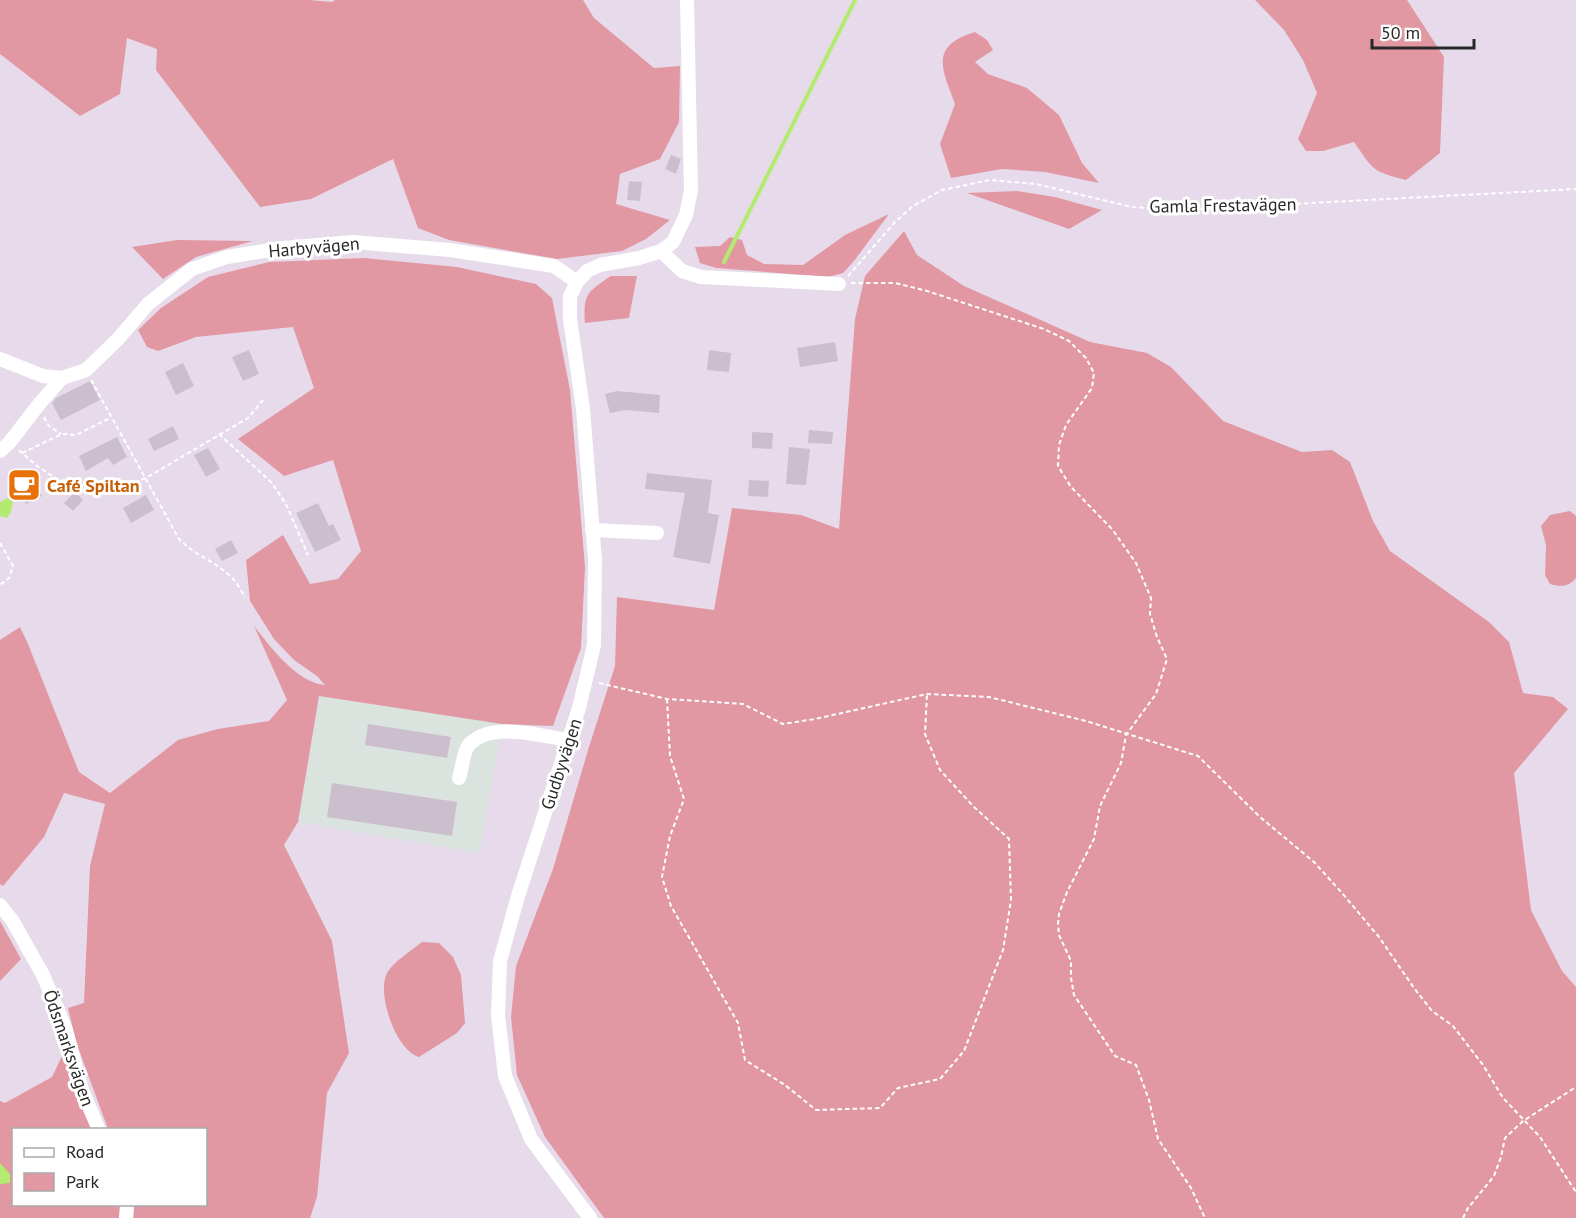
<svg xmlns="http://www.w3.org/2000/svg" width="1576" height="1218" font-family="'PT Sans',sans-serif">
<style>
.industrial{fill:#dbe3df}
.green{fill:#e198a3}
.water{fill:#b2eb6f}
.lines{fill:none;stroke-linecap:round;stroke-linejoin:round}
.stream{stroke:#b2eb6f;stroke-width:4}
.building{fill:#cbbfcd}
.path{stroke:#fff;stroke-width:2;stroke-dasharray:4.5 3;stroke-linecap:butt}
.minor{stroke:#fff;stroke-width:14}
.labels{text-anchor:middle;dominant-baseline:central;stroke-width:6;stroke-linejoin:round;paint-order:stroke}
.street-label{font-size:18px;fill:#292929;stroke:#fff}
.food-label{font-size:18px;font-weight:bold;fill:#c56008;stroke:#fff;text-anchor:start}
</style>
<rect width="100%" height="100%" fill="#e7dbeb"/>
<polygon class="industrial" points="320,695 502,724 480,853 298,822"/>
<g class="green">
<polygon points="0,0 309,0 332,2 335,0 583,0 594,18 654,68 680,66 679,122 660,159 620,174 616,204 670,220 646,239 622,251 557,259 449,240 418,228 393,159 311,199 260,207 156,70 157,49 127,38 120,94 80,116 0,54"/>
<path d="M1255,0H1407L1444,57L1440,153L1406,180C1372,171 1374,171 1354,142L1323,151H1306L1298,139L1317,93L1303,60L1284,30Z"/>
<path d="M975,32L987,40L993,50L975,62L988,74L1027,88L1059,115L1082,163L1099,183L1045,172L1002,169L951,178L940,144L955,104C942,69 929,46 975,32Z"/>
<polygon points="1017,191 1055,197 1102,210 1069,229 967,193"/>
<polygon points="889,214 854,261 843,273 828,277 716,268 700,263 695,247 720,246 730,237 742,240 747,255 764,264 803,265 845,235"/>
<polygon points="904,231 917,255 964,286 1090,342 1147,353 1171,367 1223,421 1302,452 1332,450 1350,462 1373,521 1390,551 1489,622 1509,642 1523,693 1553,697 1568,709 1514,773 1531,910 1562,971 1576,987 1576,1218 604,1218 545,1137 517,1075 511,1017 516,966 553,869 588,750 615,666 617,597 714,610 732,508 801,515 839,529 855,319 865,276"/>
<polygon points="177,240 253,241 196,257 163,279 132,247"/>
<path d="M364,258L457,267L536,284L552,298L570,390L585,567L581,648L553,726L502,724L319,696L298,822L284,845L332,941L349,1053L327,1093L317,1197L310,1218H133L134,1211L133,1205L206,1204V1130L108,1129L76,1042L68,1008L84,1003L90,866L105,804L64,793L44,837L3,886L0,884V640L20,627L28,644L79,772L110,793L178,740L218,729L269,721L287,700L254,626C270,646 297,683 325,685L317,676L294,660L274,639L250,601L246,560L283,535L310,584L338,579L361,551L333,460L284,476L238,439L314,388L293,327L196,337L158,351L147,347L138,330L161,308L208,277L269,262Z"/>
<path d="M611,276H637L629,318L585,323C583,294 587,292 611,276Z"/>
<path d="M1570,511L1576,516V578C1569,587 1560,587 1550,584L1545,575L1546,545L1541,526L1550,515Z"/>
<polygon points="0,921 21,959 0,981"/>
<path d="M422,942L439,943L453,957L461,975L465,1023L457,1033L419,1057C396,1050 376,994 387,973C394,961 411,951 422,942Z"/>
<polygon points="64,1052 79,1098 93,1129 14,1130 14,1204 121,1205 119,1218 0,1218 0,1101 5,1103 52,1077"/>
</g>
<g class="water">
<polygon points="7,498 13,502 11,512 7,518 0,516 0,502"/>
<polygon points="0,1163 10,1174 10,1183 0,1184"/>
</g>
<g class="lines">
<polyline class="stream" points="724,262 855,0"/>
</g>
<g class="building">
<polygon points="671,155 681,159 676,174 665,169"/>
<polygon points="629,181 642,182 640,201 627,200"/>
<polygon points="835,342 838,361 800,367 797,348"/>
<polygon points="249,350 259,374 243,381 232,357"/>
<polygon points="709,350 731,353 729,372 707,370"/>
<polygon points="183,363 194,386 176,395 165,372"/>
<polygon points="90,381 100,400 61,420 52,403 56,398"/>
<polygon points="617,391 660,395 659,413 626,410 610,413 605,394"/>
<polygon points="173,426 179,439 154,451 148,439"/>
<polygon points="809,430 833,432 832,444 808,443"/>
<polygon points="752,432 773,433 772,449 752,448"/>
<polygon points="117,437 127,457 113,465 108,458 86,471 79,456"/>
<polygon points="789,447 810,449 806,485 786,484"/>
<polygon points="208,448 220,469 206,477 194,455"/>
<polygon points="23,471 27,478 32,475 42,496 26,504 23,499 19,501 7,480"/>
<polygon points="647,473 712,480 708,513 719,515 710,564 673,557 685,493 645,489"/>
<polygon points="749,480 769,481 768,497 748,496"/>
<polygon points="75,492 83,500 73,511 64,503"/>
<polygon points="146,495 154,510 131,523 123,508"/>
<polygon points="318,503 329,526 333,524 341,540 315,552 296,513"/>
<polygon points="231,540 238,553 222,561 215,549"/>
<polygon points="368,724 451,737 447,758 365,745"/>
<polygon points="332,783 457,802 452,836 327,817"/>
</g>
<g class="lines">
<g class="path">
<polyline points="848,276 896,221 913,206 942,190 990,180 1036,184 1132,207 1179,210 1576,189"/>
<polyline points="851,283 895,283 927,291 1044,329 1069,341 1086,358 1094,373 1092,388 1066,425 1059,445 1058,466 1071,487 1112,529 1136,563 1151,598 1150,614 1157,637 1167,659 1156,694 1126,735 1121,763 1100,806 1094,839 1067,892 1059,914 1058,924 1059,935 1071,961 1071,978 1074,995 1115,1056 1136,1065 1149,1100 1158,1139 1191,1188 1205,1218"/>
<path d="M91,380L179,539C194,555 215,561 231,577C237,582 241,591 245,597"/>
<polyline points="44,417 49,426 61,434"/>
<polyline points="219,434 272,483 286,504 308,555"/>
<polyline points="19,450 37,466 57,479 89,486 118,489 146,478 248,418 263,400"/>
<polyline points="22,453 62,434 76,435 110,418"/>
<polyline points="0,543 13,566 9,578 0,585"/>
<polyline points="599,683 667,699 743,704 783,724 815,719 927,694 989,697 1086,721 1198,756 1260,817 1314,862 1342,893 1379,937 1414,988 1432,1011 1453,1026 1483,1065 1503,1098 1540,1137 1576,1192"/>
<polyline points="667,699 670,756 684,799 670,836 662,877 671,906 738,1023 745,1060 785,1085 816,1110 880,1108 898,1088 940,1079 964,1051 1003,950 1011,900 1009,839 973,806 940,770 925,734 927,694"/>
<polyline points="1463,1218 1468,1208 1494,1176 1501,1157 1505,1138 1523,1121 1576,1087"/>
</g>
<g class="minor">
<polyline points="661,251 682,271 701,277 839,284"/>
<polyline points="0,359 43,376 62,378 86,370 118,339 148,304 192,269 227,257 283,248 353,242 450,250 554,266 577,282"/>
<polyline points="0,451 9,443 40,403 62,378"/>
<polyline points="592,530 657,533"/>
<path d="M459,778C462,770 463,753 468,746C489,720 540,736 569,740"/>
<polyline points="0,905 12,920 43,975 66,1030 82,1090 99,1130"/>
<polyline points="126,1218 127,1204"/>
<polyline points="590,1218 531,1139 505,1076 498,1015 500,961 518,896 579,708 594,645 595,560 583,409 570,319 570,296 577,282 587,271 600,265 639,258 661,251 673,242 686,215 691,190 687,0"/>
</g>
</g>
<defs>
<symbol id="cafe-square" viewBox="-11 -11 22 22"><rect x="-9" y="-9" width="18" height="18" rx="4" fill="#e8710a" stroke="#fff"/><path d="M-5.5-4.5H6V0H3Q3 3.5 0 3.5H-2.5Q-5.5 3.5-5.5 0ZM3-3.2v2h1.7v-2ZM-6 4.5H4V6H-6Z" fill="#fff"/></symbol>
</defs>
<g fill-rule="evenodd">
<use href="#cafe-square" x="5" y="466" width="38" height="38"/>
</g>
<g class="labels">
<g class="street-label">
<text transform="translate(1223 205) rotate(-1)">Gamla Frestavägen</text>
<text transform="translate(314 247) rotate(-5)">Harbyvägen</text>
<text transform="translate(561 764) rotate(-72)">Gudbyvägen</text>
<text transform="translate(69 1048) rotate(71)">Ödsmarksvägen</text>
</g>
<g class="food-label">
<text x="47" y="485">Café Spiltan</text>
</g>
</g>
<rect x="12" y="1128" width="195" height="78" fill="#ffffff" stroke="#a9a9a9" stroke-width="1.5"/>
<rect x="24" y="1148" width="30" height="9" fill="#ffffff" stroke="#a9a9a9" stroke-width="1.5"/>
<text x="66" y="1158" font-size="18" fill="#292929">Road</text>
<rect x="24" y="1173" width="30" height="18" fill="#e198a3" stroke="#a9a9a9" stroke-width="1.5"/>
<text x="66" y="1188" font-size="18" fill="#292929">Park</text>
<path d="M1372 39v9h102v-9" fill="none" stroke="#292929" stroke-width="3"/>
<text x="1381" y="39" font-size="18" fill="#292929" stroke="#ffffff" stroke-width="4.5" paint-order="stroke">50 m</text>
</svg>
